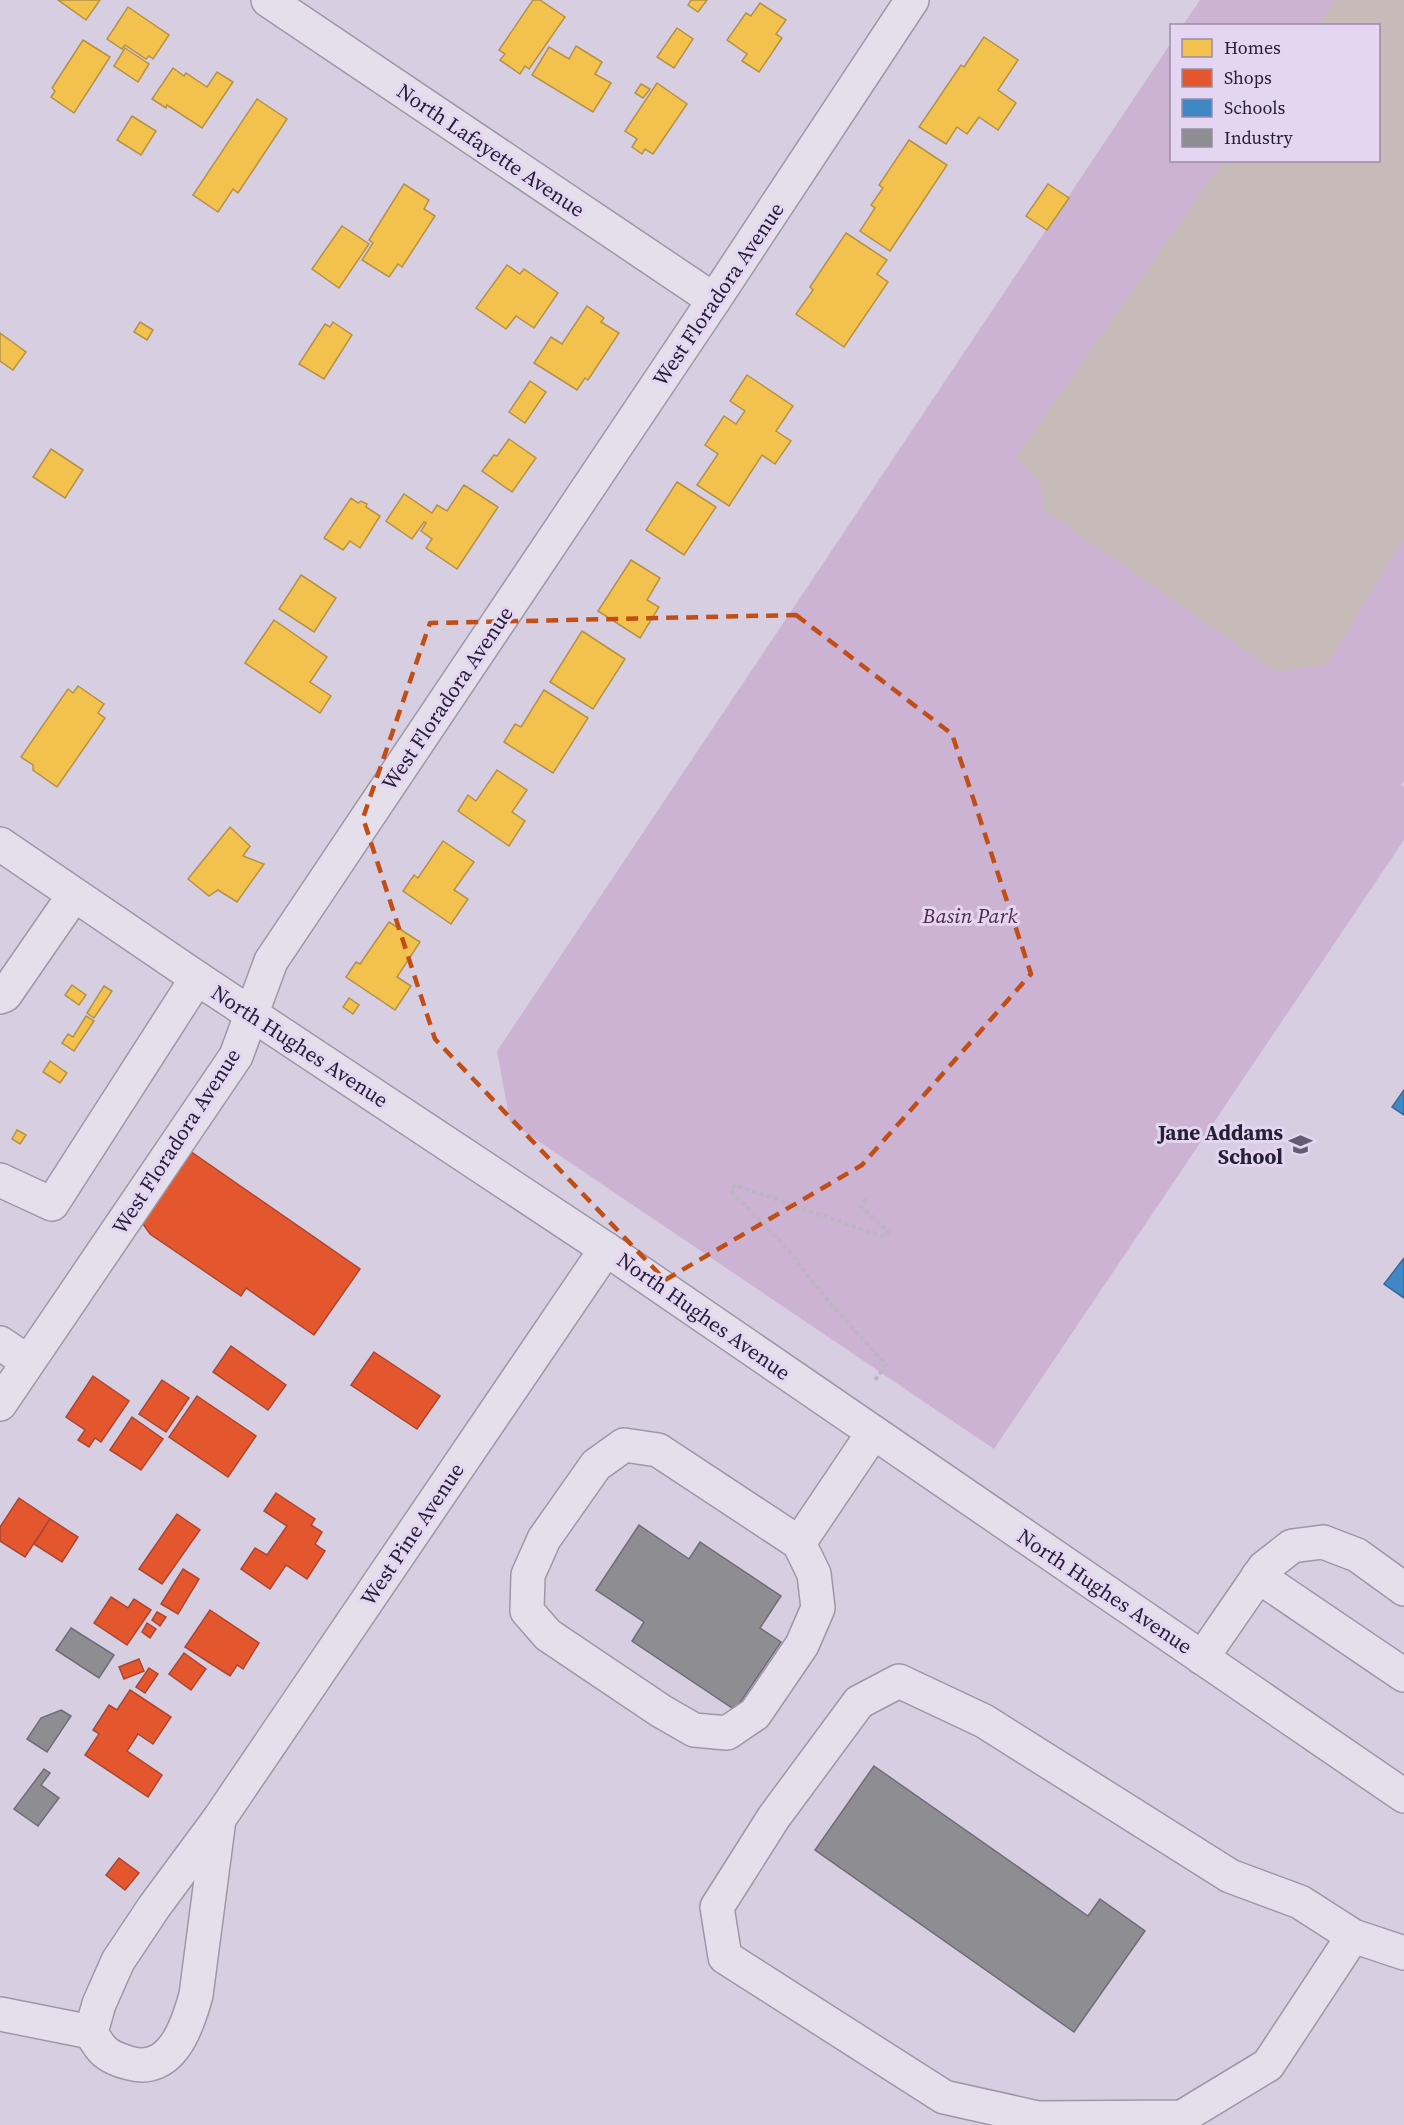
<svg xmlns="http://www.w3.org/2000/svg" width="1404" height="2125" font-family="'Source Serif 4',serif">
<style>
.green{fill:#ccb2d3}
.water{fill:#c6bbb9}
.homes{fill:#f2c14e;stroke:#b59146;stroke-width:1.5}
.shops{fill:#e4572e;stroke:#ab4630;stroke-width:1.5}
.schools{fill:#3f88c5;stroke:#38699a;stroke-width:1.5}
.industry{fill:#8d8d92;stroke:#6e6c76;stroke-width:1.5}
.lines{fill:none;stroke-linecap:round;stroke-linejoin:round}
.minor-casing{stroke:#9e97a8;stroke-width:36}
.path{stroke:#bcb6c3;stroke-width:4;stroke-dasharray:4.5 3;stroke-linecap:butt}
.minor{stroke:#e5dfeb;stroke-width:33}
.marked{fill:none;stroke:#c14e14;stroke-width:4.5;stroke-dasharray:12 8;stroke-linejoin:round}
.labels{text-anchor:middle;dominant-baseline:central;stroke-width:6;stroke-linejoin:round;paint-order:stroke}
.street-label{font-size:21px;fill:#262035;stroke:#e4d5f2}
.park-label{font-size:21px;font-style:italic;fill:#50294e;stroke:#e4d5f2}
.poi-label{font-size:21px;font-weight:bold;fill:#262035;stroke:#e4d5f2;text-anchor:end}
</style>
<rect width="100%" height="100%" fill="#d8cee2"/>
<polygon class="green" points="1200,0 1404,0 1404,781 1401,785 1404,787 1404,840 994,1449 510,1122 497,1051 1171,43 1172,160 1378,160 1378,26 1183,25"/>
<polygon class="water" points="1335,0 1404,0 1404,538 1327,664 1276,672 1044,510 1042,486 1016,457 1223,161 1378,160 1378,26 1318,25"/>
<g class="homes">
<polygon points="58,0 100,0 86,20"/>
<polygon points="533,0 540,0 565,17 529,69 525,66 520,74 500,60 505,54 499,50"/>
<polygon points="691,0 707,0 698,12 688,5"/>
<polygon points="760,3 786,20 776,34 782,38 759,72 742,61 747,54 727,40 746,13 751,16"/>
<polygon points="128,7 169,35 153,59 149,56 146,59 125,45 122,49 107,39"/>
<polygon points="677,28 693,39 674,68 657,57"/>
<polygon points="984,37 1018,60 998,90 1016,103 998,130 979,117 967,134 957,127 946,144 919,127 961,65 964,67"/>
<polygon points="83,40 110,57 74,113 51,97 55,91 52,88"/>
<polygon points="576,46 602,62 595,74 611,83 593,112 532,75 549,47 569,59"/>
<polygon points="125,48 149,64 138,82 114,66"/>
<polygon points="173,68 184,76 186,73 207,87 217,72 233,82 202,128 167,105 166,108 152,99"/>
<polygon points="657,83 687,104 653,154 645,149 642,154 632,147 637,139 625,131"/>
<polygon points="641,84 650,89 643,98 635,93"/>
<polygon points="257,99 287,119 238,193 233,189 218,212 193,195"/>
<polygon points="132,116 156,131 141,155 117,140"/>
<polygon points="909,140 947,165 890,251 860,231 875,208 871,205 883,188 879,185"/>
<polygon points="404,184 429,200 424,209 435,216 402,267 398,264 389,277 362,260 373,243 369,240"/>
<polygon points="1048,184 1069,198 1047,230 1026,216"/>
<polygon points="342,226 369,244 339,288 312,269"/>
<polygon points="846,233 887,260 877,274 888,282 844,347 796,314 813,290 810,287"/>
<polygon points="507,265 520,274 524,269 558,293 534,328 516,316 506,329 476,308"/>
<polygon points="587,306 604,318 601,322 619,333 588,380 585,378 577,390 534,363 551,337 562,344"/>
<polygon points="140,322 153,330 147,340 134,332"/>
<polygon points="333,322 352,335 324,379 299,364 325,324 330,327"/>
<polygon points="0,333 26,352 13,370 0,361"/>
<polygon points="747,375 793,406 776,431 791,441 775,464 762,455 729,506 697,485 718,454 705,445 724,416 736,424 745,411 730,401"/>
<polygon points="530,381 546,392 525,423 509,412"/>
<polygon points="509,439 536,458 512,492 482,471 494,455 497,456"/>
<polygon points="51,449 83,470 65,498 33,477"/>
<polygon points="677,482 716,507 684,555 646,530"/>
<polygon points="464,485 498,507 457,569 426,548 432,539 421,531 426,523 424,522 412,539 386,521 404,494 432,513 437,505 447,511"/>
<polygon points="351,498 358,503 361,501 367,504 366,507 380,516 360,548 350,541 343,550 324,538"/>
<polygon points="631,560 660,578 647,600 659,607 640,638 598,611"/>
<polygon points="301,575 336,598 314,632 279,609"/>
<polygon points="274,620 327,657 310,682 331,696 320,713 245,663"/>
<polygon points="582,631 625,659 593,709 550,682"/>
<polygon points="78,686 104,704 98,713 105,718 57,787 33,770 33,765 21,757 68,689 73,693"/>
<polygon points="544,690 588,718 553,773 504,742 515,724 521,727"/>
<polygon points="497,770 527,790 512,812 525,821 509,846 458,811 468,795 476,801"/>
<polygon points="230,827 250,846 243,856 264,864 237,902 218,890 209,896 188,879"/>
<polygon points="443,841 474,862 454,890 468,899 451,924 403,891 414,875 418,878"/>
<polygon points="389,922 420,942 397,977 411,986 395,1010 346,977 356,962 360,964"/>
<polygon points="72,985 86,995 79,1005 65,995"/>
<polygon points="104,986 112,991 94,1018 87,1013"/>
<polygon points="349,998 359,1005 353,1014 343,1007"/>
<polygon points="86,1016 94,1021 74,1051 62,1043 68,1034 73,1037"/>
<polygon points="50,1061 67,1073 60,1083 43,1072"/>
<polygon points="17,1130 26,1135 20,1144 12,1139"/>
</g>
<g class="shops">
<polygon points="190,1151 360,1269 314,1335 246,1288 241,1296 150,1234 141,1221"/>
<polygon points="231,1346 286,1385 268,1410 213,1372"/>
<polygon points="374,1352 440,1396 417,1429 351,1385"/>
<polygon points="93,1376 129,1401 101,1442 95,1438 89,1447 78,1440 85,1430 66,1417"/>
<polygon points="162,1380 189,1398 166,1432 139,1414"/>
<polygon points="197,1396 256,1436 228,1477 169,1437"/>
<polygon points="132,1417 163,1439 141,1470 110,1450"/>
<polygon points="276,1493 315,1519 311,1525 322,1532 315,1544 325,1551 307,1579 286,1565 270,1589 241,1569 255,1548 267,1555 287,1526 264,1511"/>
<polygon points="19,1498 50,1519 25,1557 0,1541 0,1527"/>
<polygon points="177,1514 200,1530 162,1584 139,1569"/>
<polygon points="50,1519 78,1537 62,1562 34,1544"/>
<polygon points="183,1569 199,1579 178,1614 161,1604"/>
<polygon points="111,1597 128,1608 134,1599 151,1610 127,1645 94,1623"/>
<polygon points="210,1610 259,1643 243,1669 237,1665 230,1676 185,1647"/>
<polygon points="157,1612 166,1617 160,1626 152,1620"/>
<polygon points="147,1623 156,1629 150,1638 142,1632"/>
<polygon points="184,1653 206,1669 191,1690 169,1674"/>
<polygon points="139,1659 144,1671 124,1679 119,1667"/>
<polygon points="149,1668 158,1674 145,1693 136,1687"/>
<polygon points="130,1690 171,1717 153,1744 138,1734 127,1751 162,1775 148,1797 85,1755 99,1734 93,1730 109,1705 117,1710"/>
<polygon points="119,1858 139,1873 125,1890 106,1875"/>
</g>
<g class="schools">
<polygon points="1404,1090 1404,1115 1392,1107"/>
<polygon points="1404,1258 1404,1298 1384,1284"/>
</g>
<g class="industry">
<polygon points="639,1525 689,1559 700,1542 781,1596 760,1628 781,1642 735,1710 632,1641 644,1622 596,1590"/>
<polygon points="71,1628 114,1655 99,1678 56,1650"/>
<polygon points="61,1710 71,1716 47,1752 27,1739 41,1718"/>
<polygon points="874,1766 1088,1916 1100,1899 1145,1931 1074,2032 815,1850"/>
<polygon points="44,1769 50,1773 41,1785 59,1798 38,1826 14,1809"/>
</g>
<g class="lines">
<defs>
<g id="minor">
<polyline points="268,0 714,300"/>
<polyline points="0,844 197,978 606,1249 1404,1796"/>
<polyline points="0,997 5,995 74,895"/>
<polyline points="0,1180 52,1204 197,978"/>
<polyline points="0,1343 28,1362"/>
<polyline points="0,1404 236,1056 271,961 714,300 912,0"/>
<polyline points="799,1543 658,1450 624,1445 596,1465 544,1539 528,1575 527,1611 548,1635 661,1711 694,1730 727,1733 755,1714 802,1645 818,1608 814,1574 799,1543 873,1433"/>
<polyline points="1258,1576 1404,1675"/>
<polyline points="1202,1658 1264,1568 1292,1546 1323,1542 1357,1555 1404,1589"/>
<path d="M219,1819L196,1995C187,2028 171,2075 129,2063C107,2057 101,2051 91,2032L99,2004L118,1961L154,1907L219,1819L606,1249"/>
<polyline points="1353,1936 1268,2065 1182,2117 1038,2118 944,2097 725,1957 717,1907 774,1817 859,1702 899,1681 984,1721 1230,1876 1300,1902 1353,1936 1404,1953"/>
<polyline points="0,2014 91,2032"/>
</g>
</defs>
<use href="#minor" class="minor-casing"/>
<polyline class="path" points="866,1199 861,1206 888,1232 884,1237 735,1185 731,1191 785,1246 824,1296 886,1365 875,1380"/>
<use href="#minor" class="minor"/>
</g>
<path class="marked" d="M796,615L952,734L1031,974L862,1165L665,1280L435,1039L363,818L430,623Z"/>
<defs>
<symbol id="school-bare" viewBox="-9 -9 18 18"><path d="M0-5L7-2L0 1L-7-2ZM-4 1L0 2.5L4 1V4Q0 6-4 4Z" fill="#645d72" stroke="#e4d5f2" stroke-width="2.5" paint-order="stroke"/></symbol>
</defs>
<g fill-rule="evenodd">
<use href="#school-bare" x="1284" y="1128" width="33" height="33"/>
</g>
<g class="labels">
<g class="street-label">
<text transform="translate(491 150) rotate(34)">North Lafayette Avenue</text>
<text transform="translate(718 294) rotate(-56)">West Floradora Avenue</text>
<text transform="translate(447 698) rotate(-56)">West Floradora Avenue</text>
<text transform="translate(300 1046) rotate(33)">North Hughes Avenue</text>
<text transform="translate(176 1141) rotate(-57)">West Floradora Avenue</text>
<text transform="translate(704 1316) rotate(35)">North Hughes Avenue</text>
<text transform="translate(412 1534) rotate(-56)">West Pine Avenue</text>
<text transform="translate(1105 1591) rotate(34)">North Hughes Avenue</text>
</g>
<g class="park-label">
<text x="970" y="915">Basin Park</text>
</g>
<g class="poi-label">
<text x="1283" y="1132">Jane Addams<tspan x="1283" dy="24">School</tspan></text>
</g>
</g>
<rect x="1170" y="24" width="210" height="138" fill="#e4d5f2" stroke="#988da6" stroke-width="1.5"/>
<rect x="1182" y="39" width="30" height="18" fill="#f2c14e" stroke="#988da6" stroke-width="1.5"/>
<text x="1224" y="54" font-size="18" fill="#262035">Homes</text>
<rect x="1182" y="69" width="30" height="18" fill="#e4572e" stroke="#988da6" stroke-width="1.5"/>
<text x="1224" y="84" font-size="18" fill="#262035">Shops</text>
<rect x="1182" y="99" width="30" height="18" fill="#3f88c5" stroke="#988da6" stroke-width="1.5"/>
<text x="1224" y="114" font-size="18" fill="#262035">Schools</text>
<rect x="1182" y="129" width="30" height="18" fill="#8d8d92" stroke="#988da6" stroke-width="1.5"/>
<text x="1224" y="144" font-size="18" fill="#262035">Industry</text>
</svg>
